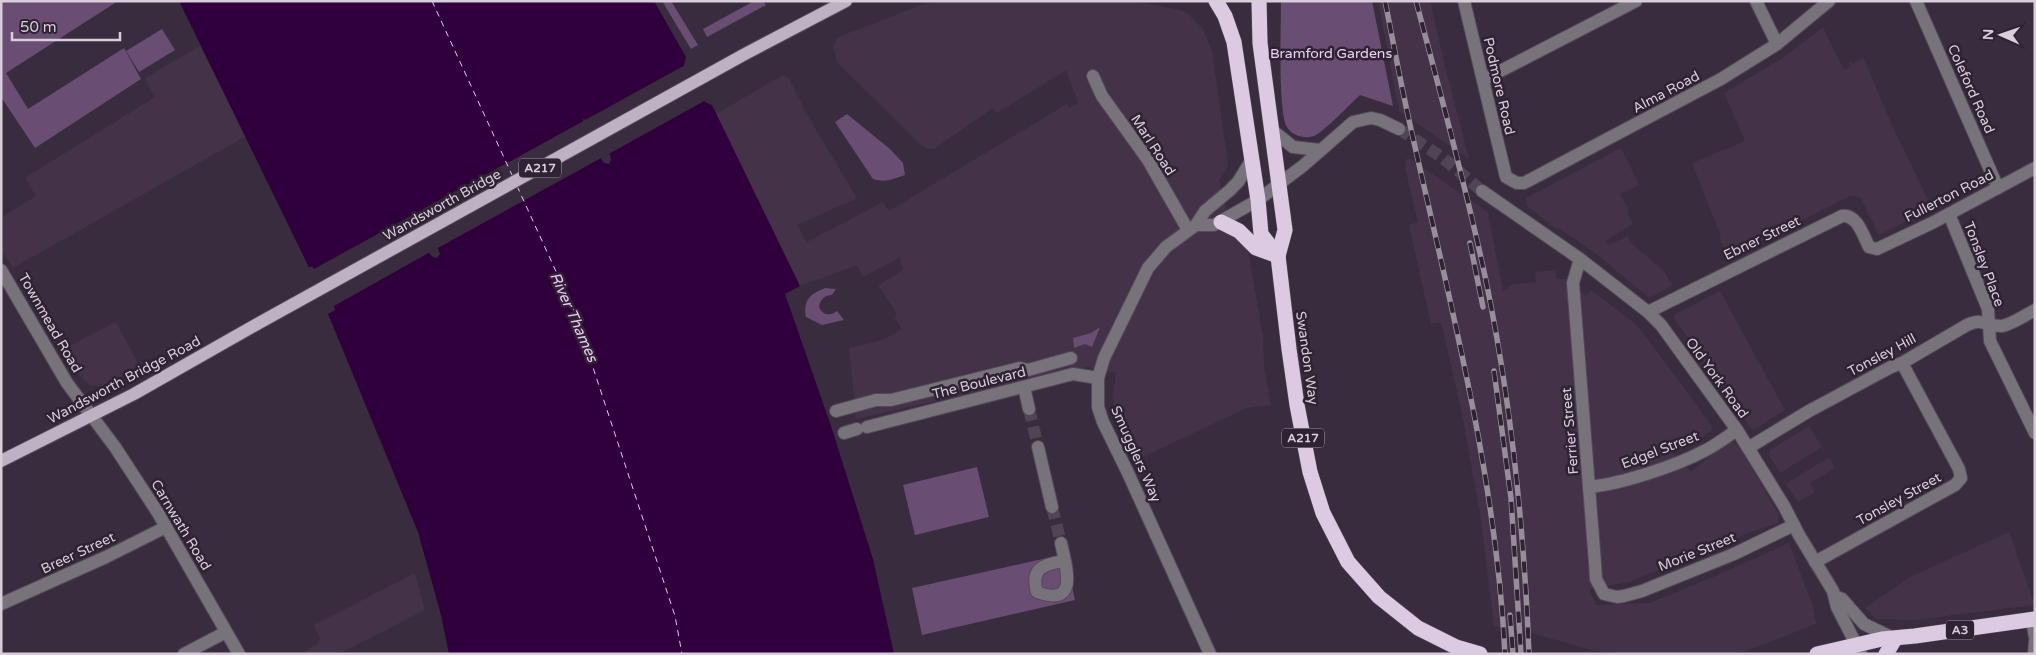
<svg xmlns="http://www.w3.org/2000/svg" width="2036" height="655" font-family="'Varela Round',sans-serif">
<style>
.built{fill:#443249}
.green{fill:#694d72}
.water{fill:#2f003c;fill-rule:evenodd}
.pier{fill:#392c3e}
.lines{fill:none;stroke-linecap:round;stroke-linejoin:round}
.ferry{stroke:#edc5fb;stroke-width:1;stroke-dasharray:6 5;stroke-linecap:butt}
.minor-tunnel{stroke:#514455;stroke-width:12;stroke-dasharray:12 6;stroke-linecap:butt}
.minor-casing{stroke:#55495a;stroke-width:14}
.major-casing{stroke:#55495a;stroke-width:14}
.highway-casing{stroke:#55495a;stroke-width:16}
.minor{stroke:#78727b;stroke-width:12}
.major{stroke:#bfb1c4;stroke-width:12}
.highway{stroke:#dbcae1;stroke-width:15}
.rail-casing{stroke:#988d9b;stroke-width:5.5}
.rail{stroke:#2f2233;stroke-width:4;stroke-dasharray:11;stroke-linecap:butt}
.labels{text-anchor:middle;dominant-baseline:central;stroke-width:5;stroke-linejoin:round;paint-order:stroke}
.shield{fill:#2f2233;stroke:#a59aa8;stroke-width:1}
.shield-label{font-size:12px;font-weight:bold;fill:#d7ceda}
.park-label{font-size:14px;fill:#edd2f6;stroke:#2f2233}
.street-label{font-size:14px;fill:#d7ceda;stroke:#2f2233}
.water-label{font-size:15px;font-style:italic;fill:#edc5fb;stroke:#2f2233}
</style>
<rect width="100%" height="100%" fill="#392c3e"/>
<g class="built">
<polygon points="932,1 1136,1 1180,10 1188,14 1203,29 1212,50 1228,165 1219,181 1233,232 1247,244 1263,337 1264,365 1271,405 1247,408 1136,460 1115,410 1113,394 1116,373 1087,367 856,419 849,348 882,340 902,329 894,317 897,314 878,285 903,270 899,258 863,277 857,265 800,286 716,114 783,75 789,78 806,113 857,198 797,225 807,242 883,202 889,211 1067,104 1069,108 1078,103 1066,70 997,113 993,108 934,149 927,149 921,145 837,62 833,46 838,37"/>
<polygon points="1378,1 1430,1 1444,62 1469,159 1399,111"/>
<polygon points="1823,27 1844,70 1850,67 1849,63 1851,62 1853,64 1863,57 1892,125 1932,208 1879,235 1860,197 1850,196 1729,257 1719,238 1721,236 1692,163 1745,141 1724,93 1781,59"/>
<polygon points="200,46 246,136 13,268 1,250 1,218 36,196 25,178 155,97 145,78"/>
<polygon points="1621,148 1639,185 1620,194 1629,210 1627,213 1633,224 1605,241 1609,245 1627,236 1632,244 1663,270 1673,285 1651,297 1648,297 1595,253 1559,228 1557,229 1526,205 1526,198"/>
<polygon points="1406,159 1410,159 1481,207 1488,213 1503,290 1509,289 1509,285 1536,282 1535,272 1555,270 1557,279 1566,279 1586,296 1591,290 1638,326 1712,426 1711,431 1693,443 1671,451 1691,472 1722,446 1730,441 1738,444 1779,515 1778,523 1752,532 1629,582 1589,589 1596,605 1650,603 1720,574 1789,543 1813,607 1816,624 1739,654 1624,654 1591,650 1528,632 1494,626 1480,513 1461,409 1441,322 1431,324 1409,225 1418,222 1405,168"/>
<polygon points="1720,291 1785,410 1755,429 1752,429 1674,318 1674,315"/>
<polygon points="116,322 140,367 101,386 90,385 81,377 63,349"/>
<polygon points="1809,426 1822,447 1780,473 1769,455 1770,450"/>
<polygon points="1829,457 1835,468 1810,483 1815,492 1798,502 1786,484"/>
<polygon points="2009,532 2035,605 1913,620 1876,619 1865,608 1910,577"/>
<polygon points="415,573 425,610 423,611 339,654 301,654 316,645 320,638 314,625"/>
</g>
<g class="green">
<polygon points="1,1 118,1 6,73 28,109 124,48 141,79 35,148 1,97"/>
<polygon points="662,1 671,1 698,45 691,49"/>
<polygon points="754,1 763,1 766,5 707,37 703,29"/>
<path d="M1281,1H1372L1393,106L1360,95C1351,103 1324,132 1314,136C1305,139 1292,136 1287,127C1278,112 1281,24 1281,1Z"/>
<polygon points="162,29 175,50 139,72 126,51"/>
<path d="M847,114L890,149L903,163L905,175C894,179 884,183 873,179L835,122Z"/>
<path d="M825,288L836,289L832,295C824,295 820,300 819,307C823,316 830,316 837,311L844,320L822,325L806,317C803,300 810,294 825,288Z"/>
<polygon points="1100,327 1092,347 1085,344 1074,348 1073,338 1091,333"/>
<polygon points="977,467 989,517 915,535 903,485"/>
<polygon points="1065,554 1075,600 922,635 912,588"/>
</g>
<path class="water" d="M179,1H654L686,57L684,65L705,102L712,105L800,286L785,294L831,426L873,559L894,654H449L441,615L418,532L328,314L320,290ZM583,119L590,121L610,155L611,160L609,164L604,163L602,160L583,126ZM412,213L419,215L438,249L440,254L437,258L433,257L430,254L412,219Z"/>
<polygon class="pier" points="689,59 687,65 706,100 607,155 589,123 585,122 585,125 603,157 436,249 417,217 414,215 432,251 334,306 335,310 328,314 324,310 318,291 308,268 312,266 314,269 687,64 686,61"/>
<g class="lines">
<g class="ferry">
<polyline points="432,1 512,175"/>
<polyline points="517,186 575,313 675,616 682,654"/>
</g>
<g class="minor-tunnel">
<polyline points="1399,129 1443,158 1482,191"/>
<polyline points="1029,409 1038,447"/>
<polyline points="1052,507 1061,543"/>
</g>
<defs>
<g id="minor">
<polyline points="1464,1 1506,177 1517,183 1524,183 1721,79 1777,44 1829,1"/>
<polyline points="1756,1 1777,44"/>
<polyline points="1916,1 1998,188"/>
<polyline points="1093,76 1102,96 1148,160 1188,230"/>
<polyline points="1483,80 1636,1"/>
<polyline points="1272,130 1293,147 1320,150"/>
<polyline points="1482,191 1580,259 1648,312 1661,325 1737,430 1784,506 1799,535 1833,591 1837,607 1861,654"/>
<polyline points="1949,214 1988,309 1990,341 2035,433"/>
<polyline points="1196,225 1214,225 1258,200 1304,165 1353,122 1371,118 1380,120 1399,129"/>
<polyline points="1580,259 1573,283 1595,563 1596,579 1604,594 1617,597 1624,596 1642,591 1734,554 1794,525"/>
<polyline points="1,270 67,383 115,447 158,513 239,654"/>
<path d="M1648,312L1842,216C1857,214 1863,235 1869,247L1877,249L1932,223L2035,168"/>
<polyline points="1024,387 1029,409"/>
<polyline points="836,411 876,400 891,400 1020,368 1028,370 1071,358"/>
<polyline points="867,427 1073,374 1098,378"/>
<polyline points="844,433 857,429"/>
<polyline points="1038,447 1052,507"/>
<path d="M1748,448L1809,411L1891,367L1902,363L1967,325C1985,317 1986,327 2002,326C2013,324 2025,315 2035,310"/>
<path d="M1589,487C1621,484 1676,466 1704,451C1715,446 1726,437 1737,430"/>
<path d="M1061,543C1066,567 1080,608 1037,592C1030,568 1044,564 1064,561"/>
<polyline points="1815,562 1955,485 1961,478 1959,469 1902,363"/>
<polyline points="1835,596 1842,599 1864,624 1895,639"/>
<polyline points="1,604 106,557 166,527"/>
<polyline points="2032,620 2035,637"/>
<polyline points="184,654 226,632"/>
<polyline points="1210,654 1128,473 1103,422 1098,407 1098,378 1104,358 1148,268 1166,247 1196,225 1205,211 1229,191 1238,182 1251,161"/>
<polyline points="2034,654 2035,642"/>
</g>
<polyline id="major" points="1,461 134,394 259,323 745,54 846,1"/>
<g id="highway">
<polyline points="1216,1 1225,16 1234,42 1258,200 1261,234 1278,256"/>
<polyline points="1259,1 1260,43 1285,230 1278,256 1289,349 1297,405 1310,472 1323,513 1348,562 1379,597 1418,628 1456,647 1480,654"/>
<polyline points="1221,222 1239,231 1256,248 1278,256"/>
<polyline points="1817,654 1882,639 1915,636 2035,619"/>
<polyline points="1886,654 1895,639"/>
</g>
</defs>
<use href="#minor" class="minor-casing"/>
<use href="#major" class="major-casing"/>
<use href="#highway" class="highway-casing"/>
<use href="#minor" class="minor"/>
<use href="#major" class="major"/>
<use href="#highway" class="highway"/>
<defs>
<g id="rail">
<path d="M1385,1C1393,41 1400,80 1409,120C1448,296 1496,472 1505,654"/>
<path d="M1416,1C1440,92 1465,183 1485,276C1511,400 1524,527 1529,654"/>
<polyline points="1470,243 1483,307"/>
<polyline points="1494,371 1511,498 1521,654"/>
<polyline points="1510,615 1513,654"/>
</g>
</defs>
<use href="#rail" class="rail-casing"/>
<use href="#rail" class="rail"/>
</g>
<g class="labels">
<g class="shield">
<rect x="519" y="158.5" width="42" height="19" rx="4"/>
<rect x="1282" y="428.5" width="42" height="19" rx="4"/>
<rect x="1946" y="620.5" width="28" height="19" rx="4"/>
</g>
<g class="shield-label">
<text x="540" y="168">A217</text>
<text x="1303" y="438">A217</text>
<text x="1960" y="630">A3</text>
</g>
<g class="park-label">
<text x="1331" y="53">Bramford Gardens</text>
</g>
<g class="street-label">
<text transform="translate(1499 86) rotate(77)">Podmore Road</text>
<text transform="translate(1971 89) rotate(66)">Coleford Road</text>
<text transform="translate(1666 92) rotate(-28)">Alma Road</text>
<text transform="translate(1153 145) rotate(57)">Marl Road</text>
<text transform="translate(1949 196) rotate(-27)">Fullerton Road</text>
<text transform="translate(442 205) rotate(-29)">Wandsworth Bridge</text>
<text transform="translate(1762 238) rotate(-26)">Ebner Street</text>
<text transform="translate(1984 264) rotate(69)">Tonsley Place</text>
<text transform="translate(50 323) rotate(60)">Townmead Road</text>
<text transform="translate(1882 355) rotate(-28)">Tonsley Hill</text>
<text transform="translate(1307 358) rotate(82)">Swandon Way</text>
<text transform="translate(1717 378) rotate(54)">Old York Road</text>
<text transform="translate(124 380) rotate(-28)">Wandsworth Bridge Road</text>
<text transform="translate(979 383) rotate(-14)">The Boulevard</text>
<text transform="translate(1570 431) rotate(-95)">Ferrier Street</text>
<text transform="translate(1660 450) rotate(-21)">Edgel Street</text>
<text transform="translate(1136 454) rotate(66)">Smugglers Way</text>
<text transform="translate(1899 499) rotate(-29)">Tonsley Street</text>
<text transform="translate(181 525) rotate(59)">Carnwath Road</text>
<text transform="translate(1697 552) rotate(-22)">Morie Street</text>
<text transform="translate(78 553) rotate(-25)">Breer Street</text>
</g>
<g class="water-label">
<text transform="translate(574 317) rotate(66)">River Thames</text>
</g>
</g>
<rect width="2036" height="655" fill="none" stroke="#d7ceda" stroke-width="5"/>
<g transform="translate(2001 35) rotate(272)" stroke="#2f2233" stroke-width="4" paint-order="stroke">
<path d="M0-4L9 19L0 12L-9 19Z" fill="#d7ceda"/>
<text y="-8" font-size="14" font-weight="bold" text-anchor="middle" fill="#d7ceda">N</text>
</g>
<path d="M12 32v8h108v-8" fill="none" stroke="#d7ceda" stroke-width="2.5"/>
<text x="20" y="32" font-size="15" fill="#d7ceda" stroke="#2f2233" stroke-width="4" paint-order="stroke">50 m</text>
</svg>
